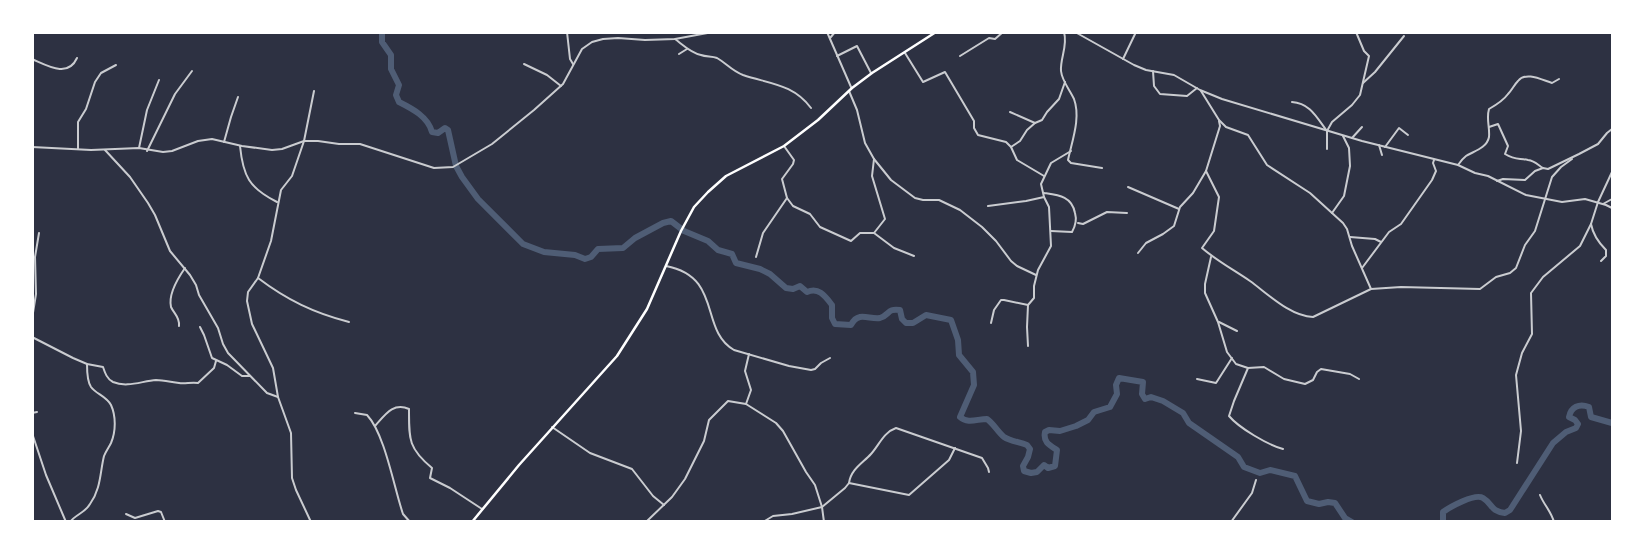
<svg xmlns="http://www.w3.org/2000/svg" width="1645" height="554" font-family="'Nunito Sans',sans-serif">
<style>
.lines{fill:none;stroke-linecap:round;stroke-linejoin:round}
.river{stroke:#4f5d75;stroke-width:6}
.minor{stroke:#caccd0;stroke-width:2}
.tertiary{stroke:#caccd0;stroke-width:2}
.secondary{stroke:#fff;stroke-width:2.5}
</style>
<rect width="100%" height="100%" fill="#2d3142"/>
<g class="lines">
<g class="river">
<path d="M382,32V42L391,55V69L399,85L396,95L399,102C413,109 428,117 432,132L438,133L445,128L448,130L456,166L462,177L478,199L523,244L544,252L575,255L585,259L591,257L598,249L623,248L635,238L663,223L671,221L684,231L708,241L718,250L732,254L736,263L760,269L770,274L786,288L793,289L800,286L807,292C819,287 825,296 832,305V318L835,324L851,325C853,321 855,318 860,317C866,316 873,319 880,318C890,315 887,308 900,310L902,319L906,323H913L926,315L951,320L958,340L959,355L973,372L974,385L960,417C968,424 977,419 987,419C994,424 997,431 1004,437C1010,441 1019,442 1027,445L1030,449L1028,457L1023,466L1024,471L1031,473L1037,472L1044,465L1048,468L1055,466L1057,450C1049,445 1043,442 1045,432L1049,430L1060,431L1076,426L1088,420L1094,412L1110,407L1117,394L1116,385L1119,378L1143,382L1142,394L1145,399L1151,397L1163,401L1183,413L1189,423L1238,457L1244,467L1260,473L1270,470L1295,476L1307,501L1319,504L1328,502L1335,503L1345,518L1352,522"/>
<path d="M1443,522V512C1450,507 1475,493 1483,498C1493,504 1490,511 1505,513L1510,510L1553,443L1566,432L1576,428L1578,424L1575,420L1569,417C1571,407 1579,403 1589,407L1591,417L1612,423"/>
</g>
<g class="minor">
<polyline points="567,32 570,59 573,64"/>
<path d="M1064,32C1068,46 1060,58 1061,71C1062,81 1070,90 1074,99C1081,118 1072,141 1068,160L1071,163L1102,168"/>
<polyline points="1075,32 1134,65 1146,70 1174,75 1200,90 1222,99 1362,141 1458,165 1475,173 1488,176 1526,195 1562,202 1585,199 1606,205 1612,208"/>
<polyline points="830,38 835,32"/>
<path d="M675,39C683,45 691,53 701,55C706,57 712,56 717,58C726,63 732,71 743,75C770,84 793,84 811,108"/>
<polyline points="905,53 923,82 945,72 974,121 974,128 978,135 1006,142 1011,147 1017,160 1044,176"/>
<polyline points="679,54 687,49"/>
<polyline points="837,56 857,46 871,73"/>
<polyline points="960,56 989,38 995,39 1003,32"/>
<path d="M32,59C48,66 68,78 77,58"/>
<polyline points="1123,59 1136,32"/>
<polyline points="524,64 547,75 561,86"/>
<polyline points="1153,71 1154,86 1160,94 1187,96 1197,88"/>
<polyline points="1363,83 1375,72 1404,36"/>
<polyline points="849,91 857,110 865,143 874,159 891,180 915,198 923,200 939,200 960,210 982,227 996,241 1011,261 1017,266 1036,275"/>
<polyline points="1201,91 1219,120 1226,127 1248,135 1267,165 1310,193 1343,223 1347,229 1352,246 1371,289"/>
<path d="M1292,102C1310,103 1317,118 1327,131"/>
<polyline points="1010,112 1035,123"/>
<path d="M1489,127L1498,124L1508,146L1505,154C1515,160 1518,158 1528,160C1535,161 1538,165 1543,168"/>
<polyline points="1352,138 1362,127"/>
<polyline points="224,142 231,117 238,97"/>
<polyline points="1379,145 1382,155"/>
<path d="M240,146C243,176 249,188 277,202"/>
<polyline points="784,146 794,160 793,164 782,179 787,198 793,206 810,214 820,227 851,241 860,233 874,233 894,248 914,256"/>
<polyline points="1011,147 1020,141 1027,130 1035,123 1042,120 1047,112 1059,99 1065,82"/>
<polyline points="1385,147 1399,128 1408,135"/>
<polyline points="139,148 147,110 159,80"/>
<polyline points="78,149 78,122 86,109 95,82 101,73 116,65"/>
<polyline points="1327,149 1327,131 1332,122 1352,105 1360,95 1369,56 1364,51 1356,32"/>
<polyline points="105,150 130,177 148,203 155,215 170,251 190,275 196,285 199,295 218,328 223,344 228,353 267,393 278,397"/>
<polyline points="147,151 175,94 192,71"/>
<path d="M1458,165C1460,162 1462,159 1466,156C1474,151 1487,148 1489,137C1490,127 1486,119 1489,109C1496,105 1503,101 1508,94C1512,90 1514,85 1518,81C1526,71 1542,80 1552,83L1559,79"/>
<path d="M1206,171L1219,197L1214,231L1202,248C1217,261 1234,270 1250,281C1268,294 1290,316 1313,317L1371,289L1401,287L1480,289L1496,277L1510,273L1516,268L1525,245L1535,231L1552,177L1561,167L1572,159"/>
<polyline points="1497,181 1503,179 1525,180 1535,171 1543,168 1548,169 1579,154 1598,144 1607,133 1612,129"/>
<polyline points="1128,187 1179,209"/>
<path d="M1044,193C1058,195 1072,196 1075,213C1077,220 1076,225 1072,232L1051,231"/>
<polyline points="1603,204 1612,199"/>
<polyline points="988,206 1026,201 1044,197"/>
<polyline points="1332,213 1344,196 1350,166 1349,148 1343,136"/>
<polyline points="1078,223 1083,224 1107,212 1127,213"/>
<path d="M1591,224C1593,235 1598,242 1606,250V256L1601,261"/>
<polyline points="874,233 885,219 872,176 874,159"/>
<polyline points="1350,237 1375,239 1381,242"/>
<polyline points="1138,253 1146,243 1163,234 1174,226 1180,207 1193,193 1206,171 1220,126 1219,121"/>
<polyline points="756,257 763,233 787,198"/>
<polyline points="1211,257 1205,284 1205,293 1218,322 1227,352 1236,364 1248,368 1264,367 1284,379 1305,384 1313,380 1317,372 1321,369 1350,374 1359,379"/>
<path d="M666,266C723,277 699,330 734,350L789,366L811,370L815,369L821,363L830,358"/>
<polyline points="1362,268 1389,232 1401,224 1432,180 1436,171 1433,163 1434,160"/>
<path d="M258,278C287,300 314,313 349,322"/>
<polyline points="32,319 36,294 35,257 39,233"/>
<polyline points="1219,322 1237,331"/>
<polyline points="991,323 994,310 1001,300 1004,300 1028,305"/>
<path d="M179,326C180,317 174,314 171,307C168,294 178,278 185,268"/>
<polyline points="200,327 204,335 212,358 227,365 242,376 250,376"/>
<path d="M32,337L73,358L87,364L103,367C105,373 107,379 113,382C127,388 142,381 156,380C163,380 171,382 179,383C185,384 191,382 198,383L214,368L216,361"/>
<polyline points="1028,346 1027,327 1028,305 1034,298 1034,286 1038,270 1051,246 1049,207 1044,197 1041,184 1051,163 1071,151"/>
<polyline points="749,354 745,371 751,390 746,404 776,423 783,431 806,472 815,485 822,507 792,514 773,516 763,522"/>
<path d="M1248,368L1234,401L1229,416C1239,428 1268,445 1283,449"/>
<polyline points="1197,379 1216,383 1232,358"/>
<polyline points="32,413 37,412"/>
<path d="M355,413L367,415C385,434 394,488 403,514L410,522"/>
<path d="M375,426C385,415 393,402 409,409C409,439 408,448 432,468L430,478L450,488L482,509"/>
<polyline points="552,427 590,453 632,469 653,496 664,505"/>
<polyline points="32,433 46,475 66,522"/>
<polyline points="1517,463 1521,431 1516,375 1522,353 1532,334 1531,293 1543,277 1580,246 1591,224 1598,202 1612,172"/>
<path d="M849,483C851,469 863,463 871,454C879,445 884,432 896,428L982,458L988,468L989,472"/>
<path d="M1540,495C1544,505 1551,511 1554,522"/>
<polyline points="126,514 135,518 158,511 161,512 165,522"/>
<path d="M70,522C76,514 85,513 90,504C101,489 100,472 104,456C106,451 109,447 111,443C116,431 116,416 111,405C106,396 96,394 91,387C87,381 87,371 87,364"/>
<polyline points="311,522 296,490 292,478 291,433 278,397 273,368 252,324 247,301 248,292 258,278 271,241 281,190 292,176 304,141 314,91"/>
<polyline points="646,522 672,497 685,479 704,441 709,420 728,401 746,404"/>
<polyline points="824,522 822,507 845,488 849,483 909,495 949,460 955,448"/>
<polyline points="1231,522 1252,493 1256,480"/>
</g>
<g class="tertiary">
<polyline points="827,32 851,87"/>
<polyline points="32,147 91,150 139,148 163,152 172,151 198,141 212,139 242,146 272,150 282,149 304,141 318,141 339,144 360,144 434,168 453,167 492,144 534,110 563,84 582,49 592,42 603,39 618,38 645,40 675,39 713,32"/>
</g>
<polyline class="secondary" points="472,522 519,465 617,356 647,309 681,231 694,207 708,192 726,176 784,146 818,120 852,88 872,73 936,32"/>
</g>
<rect width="1645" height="554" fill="none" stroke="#ffffff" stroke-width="68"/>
</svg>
